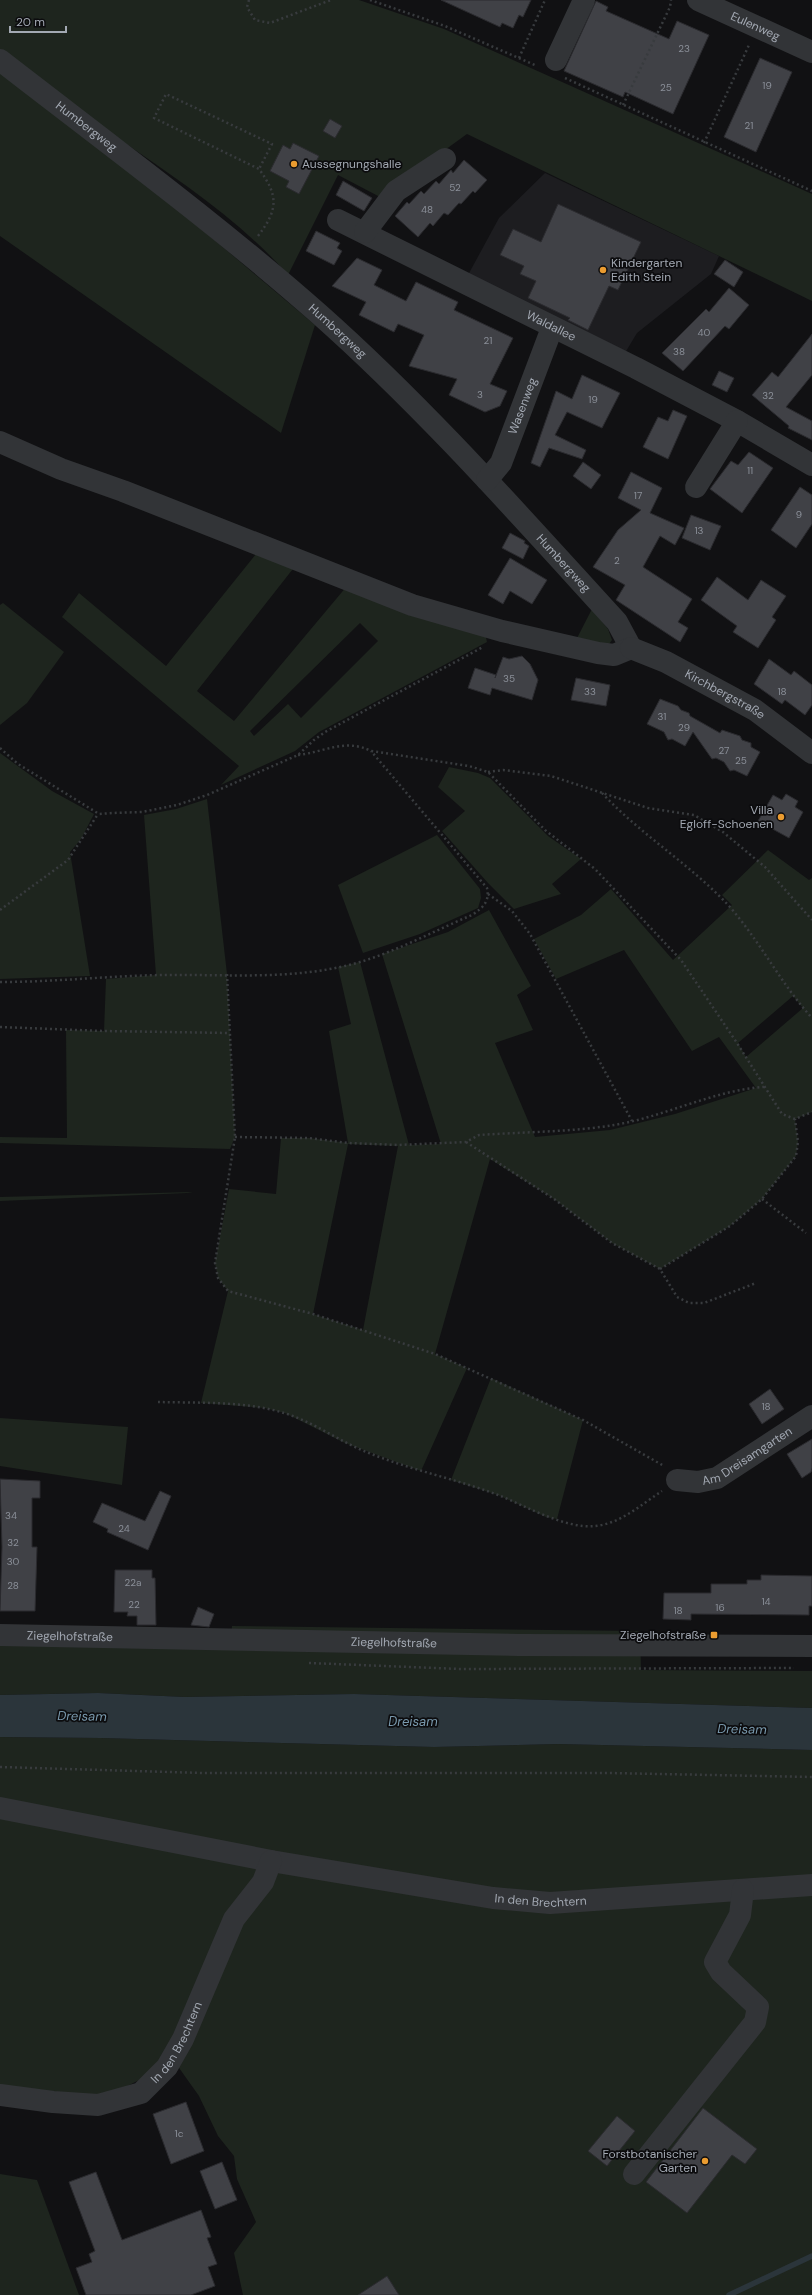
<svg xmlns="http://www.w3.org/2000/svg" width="812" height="2295" font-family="'DM Sans',sans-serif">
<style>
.built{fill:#1d1d20}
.green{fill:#1e251e;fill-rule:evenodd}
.water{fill:#2b353b}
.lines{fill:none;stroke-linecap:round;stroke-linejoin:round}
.stream{stroke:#2b353b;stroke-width:5.5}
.building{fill:#404146;stroke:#2b2b2f}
.path{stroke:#383b3e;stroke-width:2.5;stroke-dasharray:2 3;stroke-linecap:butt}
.minor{stroke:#323437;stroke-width:22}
.poi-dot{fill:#eb9c30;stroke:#0c0c0e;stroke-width:1.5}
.labels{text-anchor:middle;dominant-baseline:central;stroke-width:3.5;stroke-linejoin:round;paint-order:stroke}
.number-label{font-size:10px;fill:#8a8f98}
.street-label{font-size:12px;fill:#a3a9b3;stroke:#0c0c0e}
.poi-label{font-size:12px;fill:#a3a9b3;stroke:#0c0c0e;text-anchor:end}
.water-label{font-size:13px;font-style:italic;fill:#7a9aae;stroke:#0c0c0e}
</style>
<rect width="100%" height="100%" fill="#111113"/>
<polygon class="built" points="545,173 719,256 711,274 637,333 625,353 468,275 499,218"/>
<g class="green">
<path d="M0,0H359L444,29L812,194V301L467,134L380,197L338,175L288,275C240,220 178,180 118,138C78,111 39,81 0,52Z"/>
<polygon points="0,69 160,194 315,325 281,433 0,236"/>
<path d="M260,549L296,565L197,691L234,721L347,586L485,633L487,642L319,732L295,751L221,785L239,766L62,617L79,593L166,666ZM360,623L378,641L301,718L288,704L254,736L250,731Z"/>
<polygon points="3,603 64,652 27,703 0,725 0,605"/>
<polygon points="592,609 608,629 612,640 609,644 575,642"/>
<polygon points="0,753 52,791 94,814 81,839 70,852 90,976 0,979"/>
<polygon points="449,767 478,773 490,778 548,836 581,859 552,884 561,894 514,909 488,883 442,831 465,811 438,787"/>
<polygon points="207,799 227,974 235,1137 230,1149 0,1143 0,1137 67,1138 66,1030 104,1031 106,979 156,975 144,815 176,809"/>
<polygon points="437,835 480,889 481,898 478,908 420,934 363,953 338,885"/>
<path d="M768,850L809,880L812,878V1112L795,1119L798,1142L796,1156L762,1199L730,1226L660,1269L612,1243L554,1199L490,1159L435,1354L467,1368L421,1471L345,1443L285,1413L265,1408L201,1403L228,1291L218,1278L215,1263L229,1189L276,1194L281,1138H309L348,1143L329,1031L351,1024L338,967L360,962L409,1145L441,1144L382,954L448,932L489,910L531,986L517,995L533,1030L495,1043L535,1137L610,1130L675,1114L756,1088L719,1037L692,1051L624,950L556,979L534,939L581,915L611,889L673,960L732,905L722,895ZM793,996L803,1008L746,1057L738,1043ZM348,1144L398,1146L363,1330L313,1314Z"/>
<polygon points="193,1192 187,1193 0,1201 0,1197"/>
<polygon points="491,1378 583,1420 557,1519 546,1517 498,1495 451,1480"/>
<polygon points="0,1418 128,1427 122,1485 0,1466"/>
<polygon points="232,1626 640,1631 641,1670 812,1671 812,1708 354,1694 185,1697 98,1693 0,1695 0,1646 230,1646"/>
<polygon points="0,1737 101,1738 434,1747 558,1744 812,1750 812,2295 243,2295 234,2253 256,2222 237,2179 234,2156 218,2136 199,2096 167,2051 143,2078 106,2097 0,2086"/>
<polygon points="0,2174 37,2180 79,2295 0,2295"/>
</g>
<polygon class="water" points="98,1693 185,1697 354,1694 812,1708 812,1750 558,1744 434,1747 101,1738 0,1737 0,1695"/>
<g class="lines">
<polyline class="stream" points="729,2295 812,2256"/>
</g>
<g class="building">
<polygon points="441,0 531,0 523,17 519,15 513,28 502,23 500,27"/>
<polygon points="596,1 608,7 606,11 669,39 677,21 709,35 673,114 625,92 623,97 564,71"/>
<polygon points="760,58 792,72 756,152 724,137"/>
<polygon points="330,119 342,126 335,138 323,131"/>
<polygon points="293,143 319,156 299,194 286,187 289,181 270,171 283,145 290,149"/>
<polygon points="464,160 487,180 475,193 473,191 461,204 459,203 448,215 444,213 433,226 430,223 418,237 395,216 407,202 409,204 421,191 424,194 436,181 439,184 451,170 453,173"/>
<polygon points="343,181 372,198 364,211 336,195"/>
<polygon points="558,204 641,242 618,290 609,286 588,330 568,320 570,318 528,298 536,281 520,274 524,266 500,255 513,229 541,242"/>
<polygon points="316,231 340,243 337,248 342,251 334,265 306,251"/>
<polygon points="357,258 382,270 374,285 406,301 416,282 458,302 454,310 513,338 490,384 507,391 500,406 485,412 449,395 457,379 409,366 424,335 398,324 394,332 359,315 366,302 332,286"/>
<polygon points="725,260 743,272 734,287 714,274"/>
<polygon points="729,288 749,305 729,329 725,326 683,371 662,353 706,309 709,312"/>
<polygon points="812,334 812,375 786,407 812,421 812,440 788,428 789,426 752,395 772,372 778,377"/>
<polygon points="719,371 734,378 727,392 712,385"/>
<polygon points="582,375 620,393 602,428 567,412 555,435 586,450 582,459 549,448 540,467 531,463 556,391 572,399"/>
<polygon points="673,410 687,416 668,459 643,447 658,417 668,421"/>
<polygon points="749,452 773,468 742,513 710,489 731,461 738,465"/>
<polygon points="583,462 601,475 591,489 573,476"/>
<polygon points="631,472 662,488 650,513 684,528 675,545 660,536 643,567 692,599 678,622 688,628 680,642 616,600 625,585 593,567 618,530 641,510 618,498"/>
<polygon points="800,487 812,495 812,524 796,548 771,530"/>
<polygon points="691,515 721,526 710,550 682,538"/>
<polygon points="510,533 525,541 524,543 529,546 523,559 502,548"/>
<polygon points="510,558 547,580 532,604 510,591 503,604 488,595"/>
<polygon points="717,577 748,600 761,580 786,596 772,617 776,620 758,648 733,632 737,626 701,600"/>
<polygon points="522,656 530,664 538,680 532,700 492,688 490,695 468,688 475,668 496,675 495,678 503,657 509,659"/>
<polygon points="769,659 791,675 794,671 812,685 812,705 805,715 785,700 782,704 754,684"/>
<polygon points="576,678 610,685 606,706 571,700"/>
<polygon points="660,699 678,706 681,710 689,713 690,716 720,733 722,730 740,736 742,740 751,743 751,747 760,752 747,776 734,770 730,771 724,762 716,758 712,759 693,732 685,746 672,739 668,740 664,732 647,724"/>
<polygon points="786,794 798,801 795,807 803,812 789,838 758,821 773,795 782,800"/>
<polygon points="770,1389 784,1409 762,1424 749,1404"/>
<polygon points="812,1439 812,1468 811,1472 802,1478 787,1454"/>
<polygon points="0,1479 40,1481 40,1498 32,1498 32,1547 37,1547 35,1611 0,1611 2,1547"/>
<polygon points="160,1491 171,1496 148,1550 107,1532 108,1529 93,1522 102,1503 145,1521"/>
<polygon points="115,1570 152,1570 152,1578 155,1578 156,1625 137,1625 137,1616 127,1616 128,1612 114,1612"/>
<polygon points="761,1575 812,1576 812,1606 809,1606 809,1615 691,1614 691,1620 663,1619 664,1593 711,1593 711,1584 747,1584 747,1580 761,1580"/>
<polygon points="198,1607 214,1614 209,1627 191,1625"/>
<polygon points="186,2102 204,2151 171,2164 153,2114"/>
<polygon points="703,2108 757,2149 745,2164 732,2155 687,2213 646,2182"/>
<polygon points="617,2116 635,2131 607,2166 588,2151"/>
<polygon points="222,2162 237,2200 215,2209 200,2171"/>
<polygon points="96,2172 122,2240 201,2210 211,2237 207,2238 217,2264 208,2267 215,2286 191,2295 86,2295 76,2268 92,2262 89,2254 95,2251 69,2182"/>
<polygon points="387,2276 399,2295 358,2295"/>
</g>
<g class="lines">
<g class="path">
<polyline points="249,0 247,7 255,20 270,23 331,0"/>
<polyline points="370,0 445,26 537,66"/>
<polyline points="519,58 545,0"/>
<polyline points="565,78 812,191"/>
<polyline points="623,105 670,7 671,0"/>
<polyline points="704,143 749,45"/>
<path d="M258,236C278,210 279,196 259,169L154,118L166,94L272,144L259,169"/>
<polyline points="0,748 18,764 99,814 113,813 142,812 177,805 207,795 298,755 314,740 325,732 483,647"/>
<path d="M298,755C325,752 345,738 371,751L469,766L488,772L545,830L595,869L681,960L737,1043L782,1114L795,1119L812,1112"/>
<polyline points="488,772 503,770 551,776 648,808 694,815 723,832 765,867 812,920"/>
<path d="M602,793C641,835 690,864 729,906C760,941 781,984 812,1018"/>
<polyline points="488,894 512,911 530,934 632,1121"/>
<polyline points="0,910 68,860 98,814"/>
<polyline points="227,974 235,1137 215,1263 218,1278 228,1291 313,1314 435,1354 583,1420 664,1466"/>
<path d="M0,982C54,982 107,976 161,975C227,974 295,981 360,962C397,951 436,930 472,915C483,908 490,901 487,888L371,751"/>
<polyline points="0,1027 104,1031 229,1033"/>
<path d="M235,1137L309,1138L348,1143L398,1145L466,1142L479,1135C522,1132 572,1132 614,1125C664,1117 714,1090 764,1087"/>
<polyline points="466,1142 554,1199 612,1243 660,1269 677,1297 689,1303 704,1303 756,1283"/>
<polyline points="762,1199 806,1233"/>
<polyline points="660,1269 730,1226 762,1199 796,1156 798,1142 795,1119"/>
<path d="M158,1402C198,1403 246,1401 284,1413C314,1422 340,1442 369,1453C411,1470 456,1479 498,1495C526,1506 565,1529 595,1526C620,1524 642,1504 662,1491"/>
<polyline points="309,1663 460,1669 794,1668"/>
<polyline points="0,1767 203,1773 610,1773 812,1777"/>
</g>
<g class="minor">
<path id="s1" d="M698,0L812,52"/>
<path id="s2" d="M0,60C107,143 217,224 319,314C426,409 521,517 617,622L631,648"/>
<polyline points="556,60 584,0"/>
<path id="s3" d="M338,220L636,368L737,421L812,465"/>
<polyline points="365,232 396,191 445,159"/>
<polyline points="0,442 61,469 123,491 412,605 502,631 598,653 614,655 631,648"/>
<path id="s4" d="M487,480L501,463L552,328"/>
<polyline points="696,487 737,421"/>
<path id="s5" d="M631,648L666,662L755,710L812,753"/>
<path id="s6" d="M677,1480L698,1482L717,1478L812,1416"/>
<path id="s7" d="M0,1635L519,1645L812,1646"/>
<path id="s8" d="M0,1808L271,1861L493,1898L550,1903L812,1885"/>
<path id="s9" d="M0,2095L53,2102L98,2105L141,2093L167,2067L183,2039L234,1919L263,1882L271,1861"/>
<polyline points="634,2174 755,2022 758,2007 721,1972 715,1962 740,1915 743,1890"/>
</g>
</g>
<g class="poi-dot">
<circle cx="294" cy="164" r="4"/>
<circle cx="603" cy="270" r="4"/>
<circle cx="781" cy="817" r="4"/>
<rect x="710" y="1631" width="8" height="8" rx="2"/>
<circle cx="705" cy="2161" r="4"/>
</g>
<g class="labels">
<g class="number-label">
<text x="684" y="48">23</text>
<text x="767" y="85">19</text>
<text x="666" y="87">25</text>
<text x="749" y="125">21</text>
<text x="455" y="187">52</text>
<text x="427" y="209">48</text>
<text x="704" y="332">40</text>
<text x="488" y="340">21</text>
<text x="679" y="351">38</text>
<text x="480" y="394">3</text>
<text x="768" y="395">32</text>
<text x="593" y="399">19</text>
<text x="750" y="470">11</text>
<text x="638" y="495">17</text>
<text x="799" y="514">9</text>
<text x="699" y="530">13</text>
<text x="617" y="560">2</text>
<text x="509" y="678">35</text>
<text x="590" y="691">33</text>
<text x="782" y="691">18</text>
<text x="662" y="716">31</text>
<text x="684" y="727">29</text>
<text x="724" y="750">27</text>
<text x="741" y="760">25</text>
<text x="766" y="1406">18</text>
<text x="11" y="1515">34</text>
<text x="124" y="1528">24</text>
<text x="13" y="1542">32</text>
<text x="13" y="1561">30</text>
<text x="133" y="1582">22a</text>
<text x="13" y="1585">28</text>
<text x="766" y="1601">14</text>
<text x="134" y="1604">22</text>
<text x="720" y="1607">16</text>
<text x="678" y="1610">18</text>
<text x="179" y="2133">1c</text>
</g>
<g class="street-label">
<text stroke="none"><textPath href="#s1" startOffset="63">Eulenweg</textPath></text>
<text stroke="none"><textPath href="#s2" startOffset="109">Humbergweg</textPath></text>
<text stroke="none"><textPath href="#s3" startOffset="238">Waldallee</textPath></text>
<text stroke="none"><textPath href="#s2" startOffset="433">Humbergweg</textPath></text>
<text stroke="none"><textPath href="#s4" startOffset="83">Wasenweg</textPath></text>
<text stroke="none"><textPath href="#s2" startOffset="757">Humbergweg</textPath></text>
<text stroke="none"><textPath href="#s5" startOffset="105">Kirchbergstraße</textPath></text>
<text stroke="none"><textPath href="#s6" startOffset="77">Am Dreisamgarten</textPath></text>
<text stroke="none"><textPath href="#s7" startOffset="70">Ziegelhofstraße</textPath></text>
<text stroke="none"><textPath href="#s7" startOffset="394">Ziegelhofstraße</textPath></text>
<text stroke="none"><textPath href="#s8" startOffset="549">In den Brechtern</textPath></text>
<text stroke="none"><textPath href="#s9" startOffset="206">In den Brechtern</textPath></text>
</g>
<g class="poi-label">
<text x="302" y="164" text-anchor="start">Aussegnungshalle</text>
<text x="611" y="263" text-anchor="start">Kindergarten<tspan x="611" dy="14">Edith Stein</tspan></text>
<text x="773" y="810">Villa<tspan x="773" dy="14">Egloff-Schoenen</tspan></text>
<text x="706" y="1635">Ziegelhofstraße</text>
<text x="697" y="2154">Forstbotanischer<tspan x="697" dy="14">Garten</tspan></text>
</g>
<g class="water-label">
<text transform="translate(82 1716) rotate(1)">Dreisam</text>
<text x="413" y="1721">Dreisam</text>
<text transform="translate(742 1729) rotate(1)">Dreisam</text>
</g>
</g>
<path d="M10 26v6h56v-6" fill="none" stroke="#a3a9b3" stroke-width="2"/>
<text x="16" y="26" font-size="12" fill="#a3a9b3" stroke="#0c0c0e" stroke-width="3" paint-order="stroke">20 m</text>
</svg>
